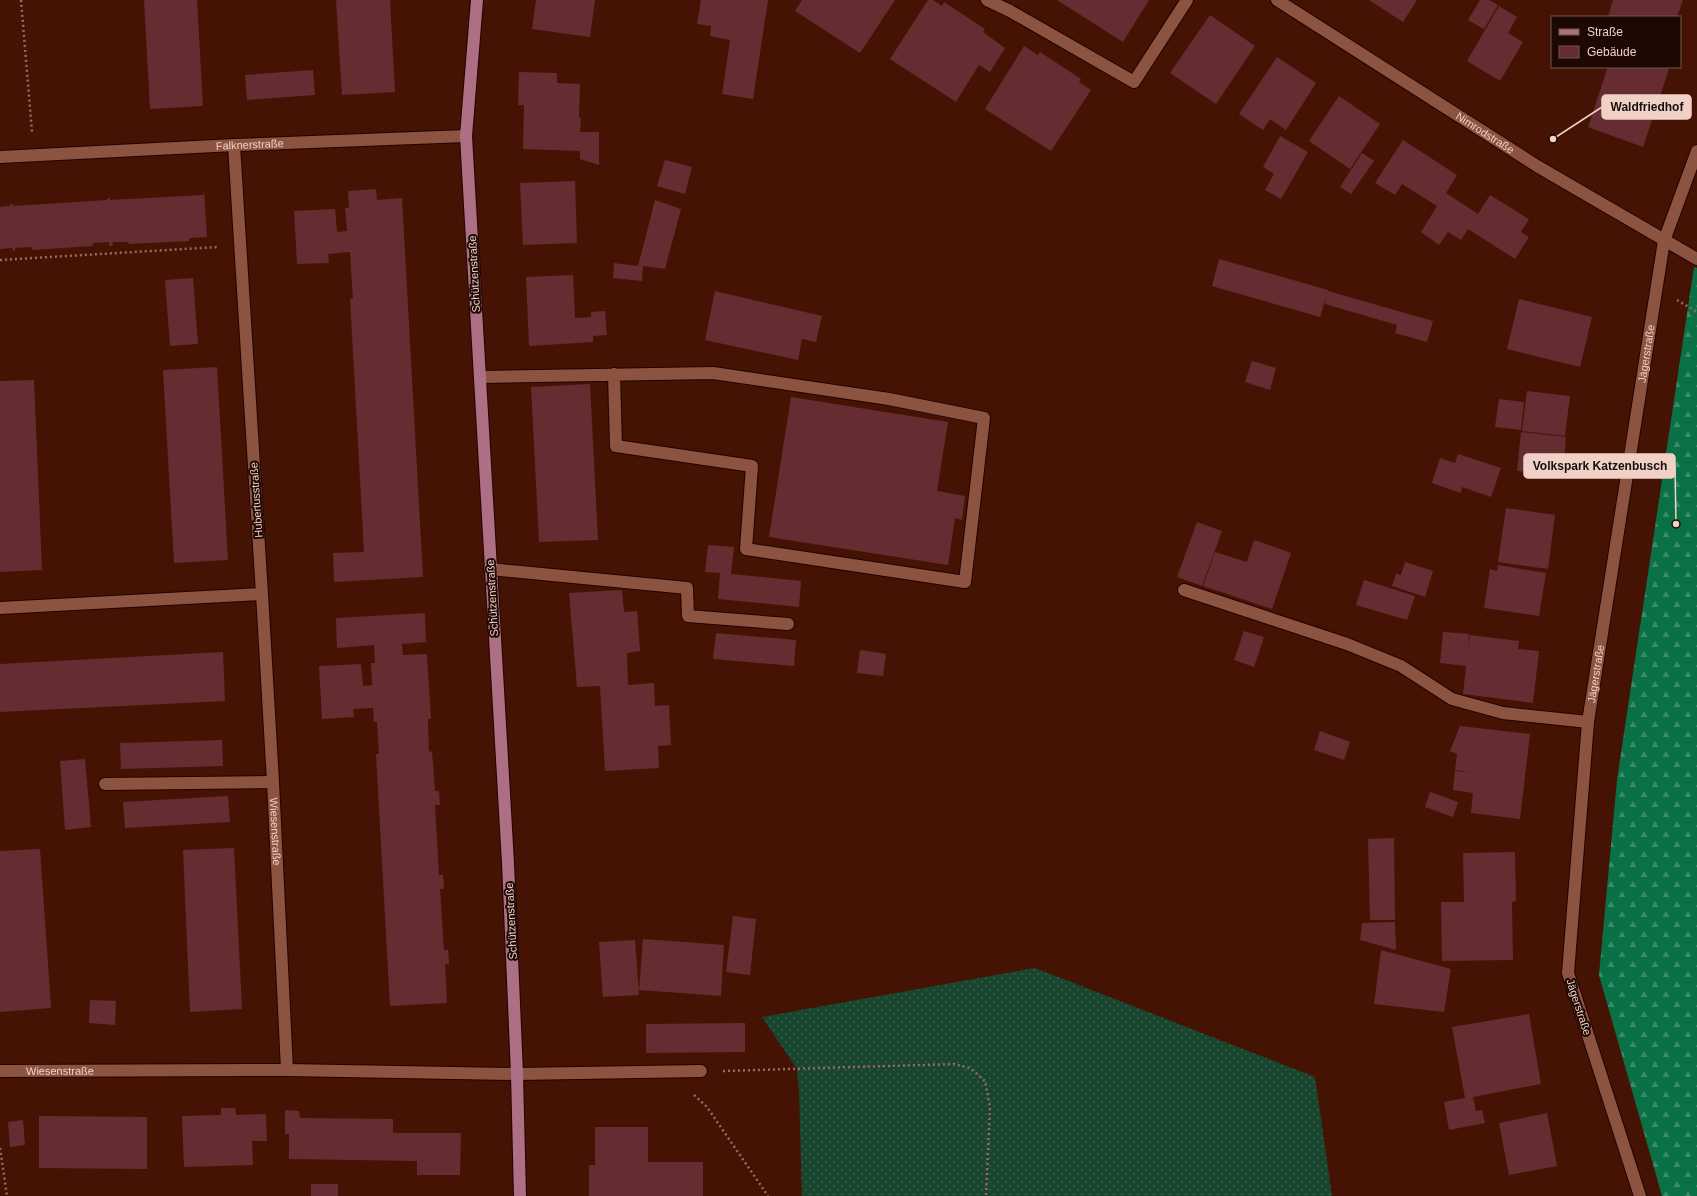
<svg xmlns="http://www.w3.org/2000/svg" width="1697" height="1196" font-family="Helvetica,sans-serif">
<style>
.grass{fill:url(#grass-dots)}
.forest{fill:url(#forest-firs)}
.building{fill:#652d31}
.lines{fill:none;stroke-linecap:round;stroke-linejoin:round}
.minor-casing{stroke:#240200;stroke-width:14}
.major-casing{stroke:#240200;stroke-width:14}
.path{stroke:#966c5e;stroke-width:2.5;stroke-dasharray:2 3;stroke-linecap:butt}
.minor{stroke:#8c5341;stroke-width:12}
.major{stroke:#ad6f84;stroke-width:12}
.labels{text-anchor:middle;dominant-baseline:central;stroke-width:4;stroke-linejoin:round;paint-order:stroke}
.street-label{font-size:11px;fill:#f1d0c5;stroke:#1d0803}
.leader{fill:none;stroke:#f1d0c5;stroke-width:1.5}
.callout-dot{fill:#f1d0c5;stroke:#1d0803;stroke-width:1.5}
.callout{fill:#f1d0c5;stroke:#f1d0c5;stroke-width:1.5}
.callout-label{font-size:12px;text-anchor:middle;font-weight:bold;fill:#111}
</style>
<defs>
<pattern id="grass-dots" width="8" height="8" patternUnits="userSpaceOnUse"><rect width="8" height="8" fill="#18452d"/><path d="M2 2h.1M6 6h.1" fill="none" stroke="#3a5f4a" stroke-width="1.8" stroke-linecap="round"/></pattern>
<pattern id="forest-firs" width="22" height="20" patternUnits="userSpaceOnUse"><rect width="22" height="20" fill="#0a7146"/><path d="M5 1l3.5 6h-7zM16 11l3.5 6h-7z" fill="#3a8b68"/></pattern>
</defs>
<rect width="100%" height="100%" fill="#451303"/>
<polygon class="grass" points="1035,968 1315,1077 1332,1196 802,1196 799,1092 797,1069 762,1017"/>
<polygon class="forest" points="1694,267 1697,268 1697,1196 1662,1196 1599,975 1617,780"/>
<g class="building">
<polygon points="144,0 197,0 203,106 150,109"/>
<polygon points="336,0 390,0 395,92 342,95"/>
<polygon points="536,0 595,0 590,37 532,29"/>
<polygon points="701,0 768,0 753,99 722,94 730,40 710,36 711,26 697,24"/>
<polygon points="802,0 895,0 860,53 795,11"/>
<polygon points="928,0 933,0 942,6 944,2 985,29 983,32 1005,48 990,72 979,65 956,102 890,59"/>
<polygon points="1057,0 1149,0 1123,42"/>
<polygon points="1369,0 1417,0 1403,22"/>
<polygon points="1480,0 1489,0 1498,5 1484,29 1468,20"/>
<polygon points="1613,0 1683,0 1677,17 1608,17"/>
<polygon points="1499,6 1517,17 1508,33 1523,42 1500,81 1467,61"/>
<polygon points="1210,15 1255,46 1216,104 1170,73"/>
<polygon points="1024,46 1038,55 1040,52 1081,79 1079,82 1091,90 1051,151 985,109"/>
<polygon points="1277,57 1316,83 1286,130 1270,119 1263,130 1239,114"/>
<polygon points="1608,67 1663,67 1669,69 1643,147 1588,127"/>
<polygon points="313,70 315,95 247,100 245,75"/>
<polygon points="519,72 557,73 557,83 580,84 579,118 581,118 580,132 599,132 599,165 580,159 580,151 523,149 524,105 518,105"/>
<polygon points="1339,96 1380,124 1350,169 1309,141"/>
<polygon points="1280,136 1308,152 1281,199 1265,190 1274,174 1263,167"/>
<polygon points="1403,140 1457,175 1446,193 1478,214 1490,195 1529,219 1521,232 1529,237 1515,259 1468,229 1461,240 1448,232 1439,245 1421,232 1437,206 1402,184 1395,195 1375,183"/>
<polygon points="1362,153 1374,161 1351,194 1340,187"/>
<polygon points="665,160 692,167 685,194 657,186"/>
<polygon points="575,181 577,243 523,245 520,183"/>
<polygon points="376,189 377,200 402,198 423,577 334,582 333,553 364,552 350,299 353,298 350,252 328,254 329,263 297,264 294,211 335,209 337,232 347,231 345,208 349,208 348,191"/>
<polygon points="204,191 207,237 189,238 189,241 129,244 128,242 113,242 112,246 109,246 109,242 93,243 93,246 32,250 31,247 15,248 15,251 13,251 12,248 0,249 0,207 10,206 10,204 13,204 13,206 107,200 107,199 110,198 110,200 203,195"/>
<polygon points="655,200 681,209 665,269 643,266 642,281 613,278 614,263 638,266"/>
<polygon points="1219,259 1328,290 1328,291 1433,321 1427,342 1395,333 1397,325 1325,304 1326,297 1320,317 1212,286"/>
<polygon points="573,275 575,318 591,317 591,312 605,311 607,335 593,336 593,342 529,346 526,277"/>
<polygon points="193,278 198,344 170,346 165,280"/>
<polygon points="715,291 822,316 816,342 802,339 798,360 705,340"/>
<polygon points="1519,299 1592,317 1580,367 1507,349"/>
<polygon points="1252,361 1276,368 1270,390 1245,382"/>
<polygon points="217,367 228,560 174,563 163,370"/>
<polygon points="34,380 42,570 0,572 0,381"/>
<polygon points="590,384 598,540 539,542 531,387"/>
<polygon points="1527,391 1570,396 1565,436 1522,431"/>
<polygon points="791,397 948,422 937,491 965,496 962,520 955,518 948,565 769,537"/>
<polygon points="1499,399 1524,402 1521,430 1495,427"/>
<polygon points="1521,432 1566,437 1563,476 1517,471"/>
<polygon points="1458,454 1501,468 1491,497 1462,487 1461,493 1432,483 1440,458 1455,463"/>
<polygon points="1506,508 1555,515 1548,569 1498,562"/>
<polygon points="1197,522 1222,531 1202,586 1177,577"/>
<polygon points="1254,540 1291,553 1272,609 1203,586 1215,552 1247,562"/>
<polygon points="708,545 734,547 731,574 801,581 799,607 718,599 720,573 705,572"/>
<polygon points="1405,562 1433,571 1425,597 1392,586 1396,574 1401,575"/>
<polygon points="1498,565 1546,573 1539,616 1484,608 1490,569 1497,571"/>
<polygon points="1364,580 1415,596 1407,620 1356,605"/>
<polygon points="622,590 624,612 637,611 640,651 627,653 628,685 654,683 655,706 669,705 671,745 658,746 659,768 605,771 600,686 577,687 569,593"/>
<polygon points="425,613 426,642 402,644 403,655 427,654 431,719 428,719 429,752 432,751 435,791 439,791 440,805 435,805 439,875 443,875 444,889 440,889 444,950 448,950 449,964 445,964 447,1003 390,1006 376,754 379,754 377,722 374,722 373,708 353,709 354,717 322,719 319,666 361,664 363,686 372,685 371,663 375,663 374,645 337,648 336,618"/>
<polygon points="1244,631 1264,637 1254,667 1234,660"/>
<polygon points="1443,632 1469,634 1468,648 1470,635 1519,641 1518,649 1539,651 1533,703 1463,694 1466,666 1440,663"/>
<polygon points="716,633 796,640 794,666 713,659"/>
<polygon points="860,650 886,654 883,676 857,673"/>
<polygon points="223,652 225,701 0,712 0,664"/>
<polygon points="1460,726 1530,734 1520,819 1471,813 1473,793 1453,790 1455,771 1472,773 1455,770 1457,754 1450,751"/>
<polygon points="1320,731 1350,742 1344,760 1314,750"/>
<polygon points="222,740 223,766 121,769 120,743"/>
<polygon points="85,759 91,827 65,830 60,761"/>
<polygon points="1430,792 1458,802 1453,817 1425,807"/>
<polygon points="228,796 230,822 125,828 123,802"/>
<polygon points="1394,838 1395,920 1370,920 1368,839"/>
<polygon points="234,848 242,1009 190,1012 183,850"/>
<polygon points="40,849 51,1008 0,1012 0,851"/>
<polygon points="1515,852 1516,901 1512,902 1513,960 1442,961 1441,902 1464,902 1463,853"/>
<polygon points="733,916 756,919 750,975 726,972"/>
<polygon points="1395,922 1396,950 1360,940 1362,923"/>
<polygon points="643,939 724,945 721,996 639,990"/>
<polygon points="635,940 639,995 603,997 599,942"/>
<polygon points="1381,950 1451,969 1444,1012 1374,1004"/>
<polygon points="90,1000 116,1001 115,1025 89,1023"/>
<polygon points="1529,1014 1541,1084 1473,1097 1476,1111 1482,1110 1485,1123 1449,1130 1444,1102 1465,1098 1452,1027"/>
<polygon points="745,1023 745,1052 646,1053 646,1024"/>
<polygon points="221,1108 235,1108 236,1115 266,1114 267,1141 252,1141 253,1165 184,1167 182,1116 221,1115"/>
<polygon points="285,1110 299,1111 300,1118 393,1119 393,1133 461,1133 460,1175 417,1175 417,1161 289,1159 289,1134 285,1134"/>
<polygon points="1547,1113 1557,1166 1509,1175 1499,1123"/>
<polygon points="39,1116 147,1117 147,1169 39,1168"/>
<polygon points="23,1120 25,1145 10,1147 8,1122"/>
<polygon points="595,1127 648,1127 648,1162 703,1162 703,1196 589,1196 589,1165 595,1165"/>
<rect x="311" y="1184" width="27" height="12"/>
</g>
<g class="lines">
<defs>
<g id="minor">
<polyline points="987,0 1010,11 1134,82 1187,0"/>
<path id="s1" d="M1277,0L1537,166L1697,259"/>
<path id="s2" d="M0,157L234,145L466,136"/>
<polyline points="480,377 713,373 889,399 984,418 965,582 746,549 752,466 616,446 614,374"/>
<polyline points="490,569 687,588 688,616 788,624"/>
<polyline points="1184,590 1347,644 1401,666 1452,699 1503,713 1588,722"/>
<path id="s3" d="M262,594L273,782L287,1070"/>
<polyline points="0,608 262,594 234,145"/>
<polyline points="105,784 273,782"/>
<path id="s4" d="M0,1071L287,1070L517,1074L701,1071"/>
<path id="s5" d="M1640,1196L1568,973L1588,722L1664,241L1697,151"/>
</g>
<polyline id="major" points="477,0 466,136 508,863 517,1074 520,1196"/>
</defs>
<use href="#minor" class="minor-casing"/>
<use href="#major" class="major-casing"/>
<g class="path">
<polyline points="21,0 32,132"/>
<polyline points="0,260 218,247"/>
<polyline points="1677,300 1697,312"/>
<polyline points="723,1071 954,1064 970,1068 985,1081 990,1107 986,1196"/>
<polyline points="694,1095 707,1107 768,1196"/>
<polyline points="0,1148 7,1196"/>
</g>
<use href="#minor" class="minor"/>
<use href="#major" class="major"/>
</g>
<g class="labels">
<g class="street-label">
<text stroke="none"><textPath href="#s1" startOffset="247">Nimrodstraße</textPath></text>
<text stroke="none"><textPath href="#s2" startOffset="250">Falknerstraße</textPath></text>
<text transform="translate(474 274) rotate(-93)">Schützenstraße</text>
<text stroke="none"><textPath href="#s5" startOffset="859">Jägerstraße</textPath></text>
<text transform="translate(256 500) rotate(-94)">Hubertusstraße</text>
<text transform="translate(492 598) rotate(-93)">Schützenstraße</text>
<text stroke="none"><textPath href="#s5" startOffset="535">Jägerstraße</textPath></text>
<text stroke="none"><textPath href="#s3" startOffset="238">Wiesenstraße</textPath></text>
<text transform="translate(511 921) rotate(-93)">Schützenstraße</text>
<text transform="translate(1579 1007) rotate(72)">Jägerstraße</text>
<text stroke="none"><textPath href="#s4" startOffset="60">Wiesenstraße</textPath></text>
</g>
</g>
<path class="leader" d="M1553 139L1602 107M1676 524L1675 466"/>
<g class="callout-dot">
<circle cx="1553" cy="139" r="4"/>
<circle cx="1676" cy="524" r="4"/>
</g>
<g class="callout">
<rect x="1602" y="95" width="89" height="24" rx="4"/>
<rect x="1524" y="454" width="151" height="24" rx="4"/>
</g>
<g class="callout-label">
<text x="1647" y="111">Waldfriedhof</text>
<text x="1600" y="470">Volkspark Katzenbusch</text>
</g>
<rect x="1551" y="16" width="130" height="52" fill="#1d0803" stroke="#725851"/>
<rect x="1559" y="29" width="20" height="6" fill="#ad6f84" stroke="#725851"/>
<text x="1587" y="36" font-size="12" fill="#f1d0c5">Straße</text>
<rect x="1559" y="46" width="20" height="12" fill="#652d31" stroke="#725851"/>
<text x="1587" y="56" font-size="12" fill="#f1d0c5">Gebäude</text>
</svg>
